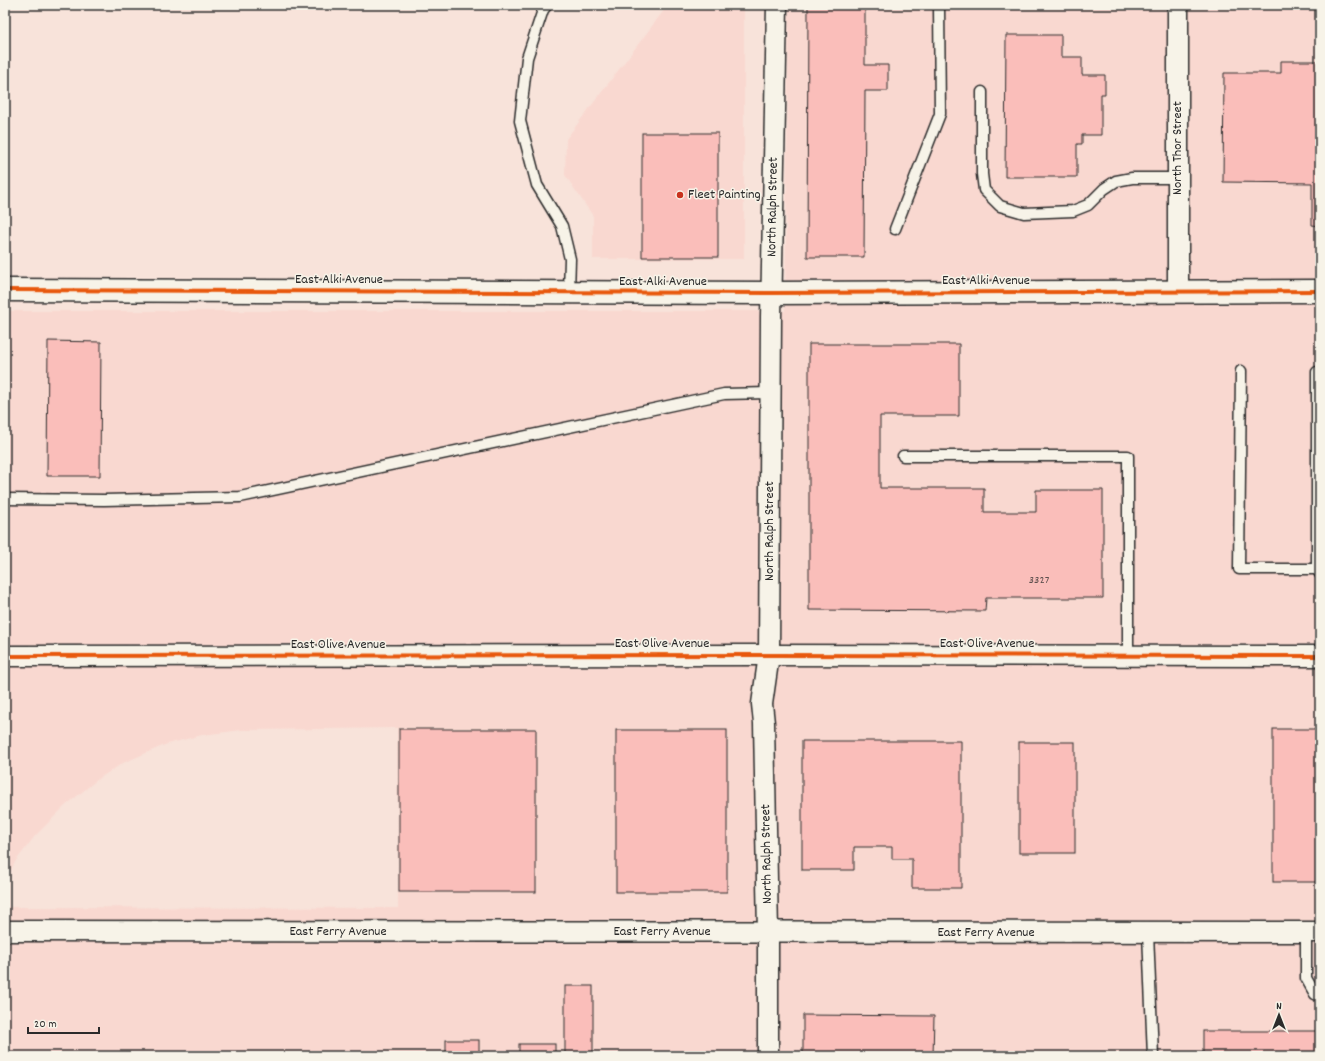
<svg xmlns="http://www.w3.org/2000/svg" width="1325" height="1061" font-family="Dekko,sans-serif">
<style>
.built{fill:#f9d8d0}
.building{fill:#fabeba;stroke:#2b2b2b}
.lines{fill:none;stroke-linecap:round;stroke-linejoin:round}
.lane-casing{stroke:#2b2b2b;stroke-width:13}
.street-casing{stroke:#2b2b2b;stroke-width:23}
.secondary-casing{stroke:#2b2b2b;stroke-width:25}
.lane{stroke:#f7f3e8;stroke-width:10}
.street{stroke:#f7f3e8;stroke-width:20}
.secondary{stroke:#f7f3e8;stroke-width:22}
.cycleway-casing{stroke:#f7f3e8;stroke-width:6}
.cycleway{stroke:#e8590c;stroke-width:4}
.poi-dot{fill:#c8321e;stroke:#f7f3e8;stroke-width:1.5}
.labels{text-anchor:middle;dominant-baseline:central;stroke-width:3;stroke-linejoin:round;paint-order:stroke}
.number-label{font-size:12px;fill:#5f504f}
.street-label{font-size:14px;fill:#2b2b2b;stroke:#f7f3e8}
.poi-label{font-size:14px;fill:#2b2b2b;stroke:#f7f3e8;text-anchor:start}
</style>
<rect width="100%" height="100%" fill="#f8e3da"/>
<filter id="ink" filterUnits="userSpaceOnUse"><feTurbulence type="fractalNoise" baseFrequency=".025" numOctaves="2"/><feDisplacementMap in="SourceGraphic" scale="8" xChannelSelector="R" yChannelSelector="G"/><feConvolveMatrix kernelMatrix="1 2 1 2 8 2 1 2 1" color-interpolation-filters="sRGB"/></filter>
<g filter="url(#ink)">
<g class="built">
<polygon points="668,5 744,5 744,259 593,259 593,216 565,175 566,139"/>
<polygon points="791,5 1320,5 1320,1056 5,1056 5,907 398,908 397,728 242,730 202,735 167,744 123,763 98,779 65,806 35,836 15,862 5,881 5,311 785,311 789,10"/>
</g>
<g class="building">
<polygon points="808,5 865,5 865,65 888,65 888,91 865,91 864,257 807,257"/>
<polygon points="1006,35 1061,35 1061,57 1082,57 1082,75 1105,75 1105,94 1101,94 1101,135 1082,135 1082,144 1077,144 1077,177 1005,177"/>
<polygon points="1281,61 1320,61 1320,226 1312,225 1312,183 1223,182 1224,73 1281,73"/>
<rect x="642" y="133" width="76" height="124"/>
<polygon points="48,341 101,342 100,476 47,476"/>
<polygon points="809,344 959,344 959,416 880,416 880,488 984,488 984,512 1036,512 1036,490 1103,490 1103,598 986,598 985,611 809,610"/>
<rect x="399" y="729" width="137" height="163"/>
<rect x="1273" y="729" width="47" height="153"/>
<rect x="616" y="730" width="111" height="162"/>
<polygon points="802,741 961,741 961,888 912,888 912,859 892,859 892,847 854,847 854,870 802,870"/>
<rect x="1019" y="742" width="56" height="111"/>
<rect x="565" y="986" width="28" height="70"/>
<polygon points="803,1015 934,1016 933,1056 803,1056"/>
<rect x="1203" y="1031" width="117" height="25"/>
<rect x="446" y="1040" width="33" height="16"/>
<rect x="519" y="1044" width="36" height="12"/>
</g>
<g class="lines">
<defs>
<g id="lane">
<polyline points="547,5 543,10 527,58 520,121 537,185 562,226 570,259 569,292"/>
<polyline points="982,92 982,174 984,190 1000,206 1024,213 1073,211 1088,205 1104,189 1116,181 1132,178 1178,178"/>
<polyline points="895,229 940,114 939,5"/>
<polyline points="1241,371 1239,569 1317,569"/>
<polyline points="1317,372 1317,569 1320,574"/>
<polyline points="903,456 1128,456 1128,655"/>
<polyline points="5,499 104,500 240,497 724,394 771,393"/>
<polyline points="1148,933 1153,1056"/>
<polyline points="1306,933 1306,978 1315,994 1320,996"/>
</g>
<g id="street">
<polyline points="1178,5 1178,291"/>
<polyline points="5,656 769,655 1320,656"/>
<polyline points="5,931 1320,932"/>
<polyline points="768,1056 768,933 764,723 762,704 769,655 771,317 777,5"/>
</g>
<polyline id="secondary" points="5,290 772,293 1320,291"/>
</defs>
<use href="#lane" class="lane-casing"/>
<use href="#street" class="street-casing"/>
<use href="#secondary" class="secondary-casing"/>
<use href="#lane" class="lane"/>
<use href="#street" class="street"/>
<use href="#secondary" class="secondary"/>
<defs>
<g id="cycleway">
<polyline points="5,290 772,293 1320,291"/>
<polyline points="5,656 769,655 1320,656"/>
</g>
</defs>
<use href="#cycleway" class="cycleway-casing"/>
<use href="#cycleway" class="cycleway"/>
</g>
</g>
<circle class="poi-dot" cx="680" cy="195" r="4"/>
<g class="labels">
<g class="number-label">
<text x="1039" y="580">3327</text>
</g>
<g class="street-label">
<text transform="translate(1178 148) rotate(-90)">North Thor Street</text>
<text transform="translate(773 207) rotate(-89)">North Ralph Street</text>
<text x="339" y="280">East Alki Avenue</text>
<text x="986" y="281">East Alki Avenue</text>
<text x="663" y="282">East Alki Avenue</text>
<text transform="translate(770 531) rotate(-90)">North Ralph Street</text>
<text x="662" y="644">East Olive Avenue</text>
<text x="987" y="644">East Olive Avenue</text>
<text x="338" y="645">East Olive Avenue</text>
<text transform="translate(767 854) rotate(-91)">North Ralph Street</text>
<text x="338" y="932">East Ferry Avenue</text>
<text x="662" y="932">East Ferry Avenue</text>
<text x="986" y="933">East Ferry Avenue</text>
</g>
<g class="poi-label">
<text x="688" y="195">Fleet Painting</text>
</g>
</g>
<rect width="1325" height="1061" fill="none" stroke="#f7f3e8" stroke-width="20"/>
<rect x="10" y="10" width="1305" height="1041" fill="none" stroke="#2b2b2b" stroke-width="1.5" filter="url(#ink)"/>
<g transform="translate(1279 1015)" stroke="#f7f3e8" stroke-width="3" paint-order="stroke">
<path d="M0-3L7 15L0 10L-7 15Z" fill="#2b2b2b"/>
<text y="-6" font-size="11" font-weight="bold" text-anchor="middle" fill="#2b2b2b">N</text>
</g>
<path d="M28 1027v6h71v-6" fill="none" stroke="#2b2b2b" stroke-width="2"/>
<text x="34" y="1027" font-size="12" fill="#2b2b2b" stroke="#f7f3e8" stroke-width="3" paint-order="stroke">20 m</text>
</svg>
